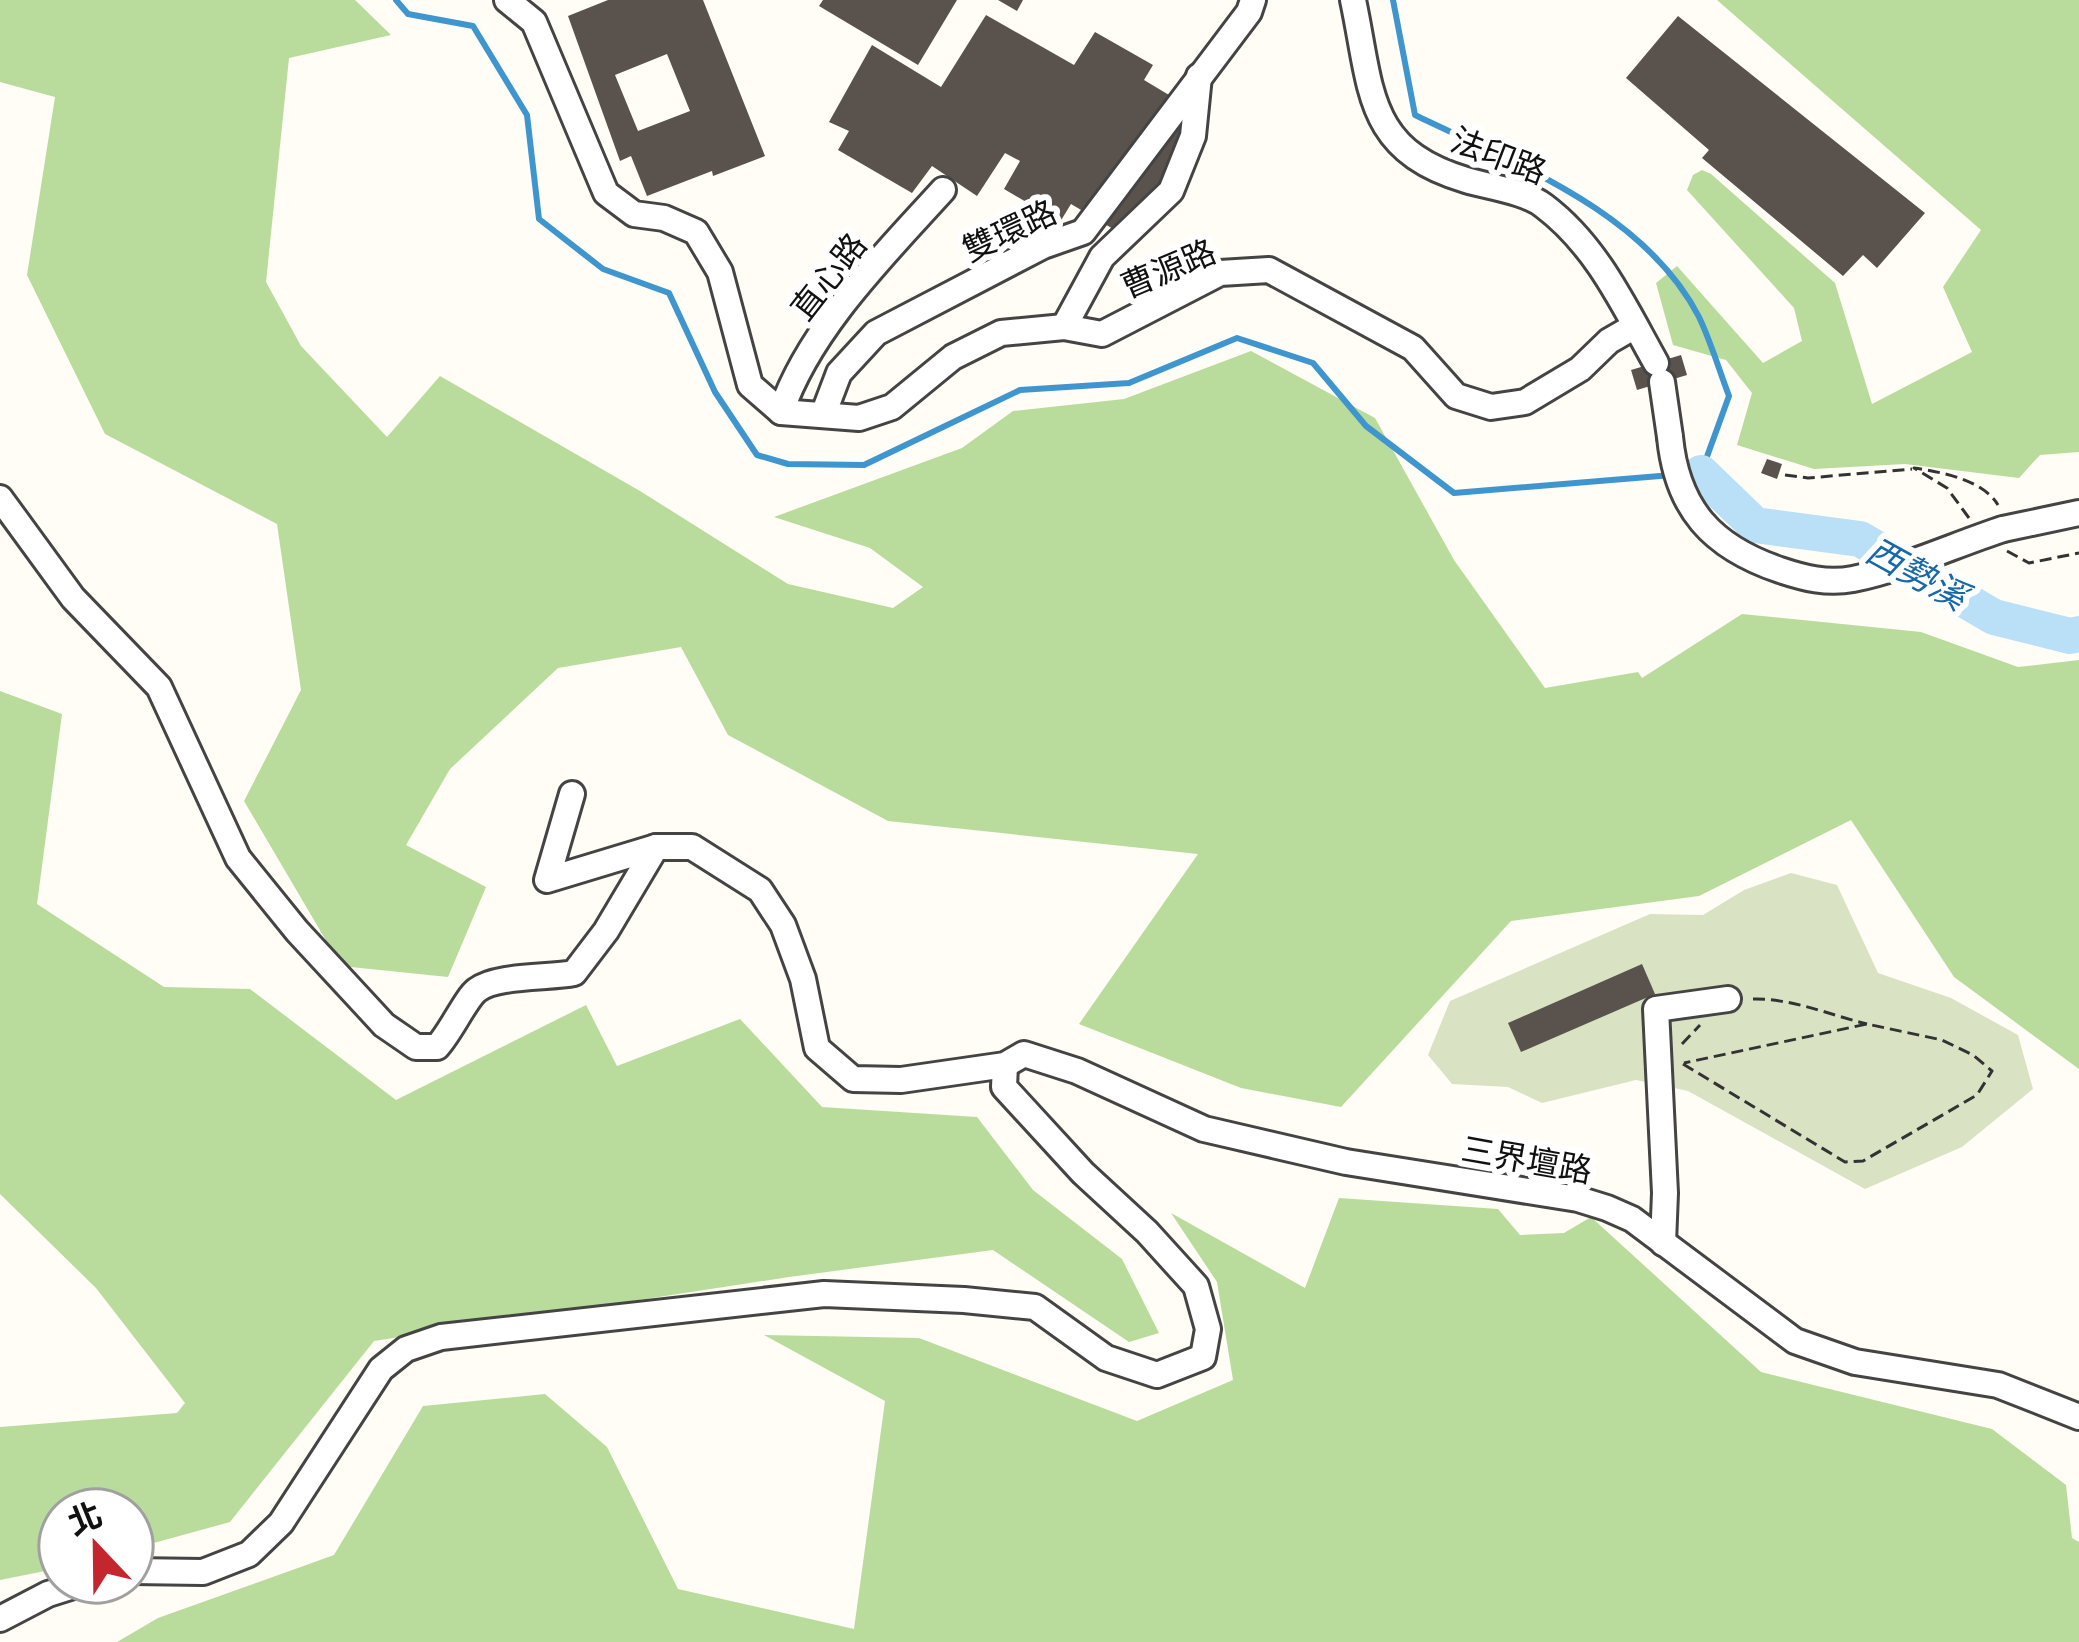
<svg xmlns="http://www.w3.org/2000/svg" width="2079" height="1642" font-family="'Noto Serif','Noto Sans TC',serif">
<style>
.forest{fill:#b9dc9c}
.cemetery{fill:#d9e3c4}
.lines{fill:none;stroke-linecap:round;stroke-linejoin:round}
.stream{stroke:#3f96cf;stroke-width:6}
.river{stroke:#b9e0f7;stroke-width:36}
.building{fill:#5a524d;fill-rule:evenodd}
.minor-casing{stroke:#444;stroke-width:30}
.path{stroke:#333;stroke-width:3;stroke-dasharray:12 6;stroke-linecap:butt}
.minor{stroke:#fff;stroke-width:24}
.minor-bridge-casing{stroke:#444;stroke-width:30;stroke-linecap:butt}
.minor-bridge{stroke:#fff;stroke-width:24}
.labels{text-anchor:middle;dominant-baseline:central;stroke-width:12;stroke-linejoin:round;paint-order:stroke}
.street-label{font-size:33px;fill:#111;stroke:#fff}
.water-label{font-size:36px;font-style:italic;fill:#1768a6;stroke:#fff}
</style>
<rect width="100%" height="100%" fill="#fffdf5"/>
<g class="forest">
<polygon points="0,0 355,0 391,35 289,58 266,282 301,346 387,437 440,376 640,491 788,584 893,608 923,587 870,548 774,517 962,448 1013,411 1124,399 1251,351 1375,418 1454,560 1545,688 1638,672 1642,678 1742,614 1921,632 2018,667 2079,660 2079,1069 1954,977 1851,820 1699,896 1511,921 1341,1107 1241,1088 1079,1024 1198,854 888,821 728,735 681,647 558,668 450,769 406,845 486,887 448,977 341,966 244,801 301,690 277,524 105,434 27,275 55,97 0,82"/>
<polygon points="1717,0 2079,0 2079,452 2040,455 2019,478 1905,464 1814,469 1737,445 1752,393 1726,360 1673,345 1656,283 1677,266 1763,363 1802,341 1794,308 1687,190 1693,175 1702,170 1711,174 1835,283 1872,404 1972,352 1943,287 1981,230"/>
<polygon points="0,691 62,714 37,904 164,987 250,989 396,1100 586,1005 617,1066 740,1019 822,1107 977,1117 1033,1190 1122,1259 1159,1333 1129,1342 993,1250 789,1277 374,1341 230,1522 132,1549 132,1510 60,1510 60,1568 0,1580 0,1427 177,1413 185,1403 96,1288 0,1194"/>
<polygon points="1339,1198 1498,1209 1520,1235 1564,1233 1591,1217 1761,1372 1992,1429 2066,1485 2072,1538 2079,1542 2079,1642 117,1642 158,1618 334,1555 423,1406 545,1394 607,1447 678,1589 854,1629 885,1401 764,1335 919,1338 1137,1421 1233,1380 1217,1282 1171,1213 1305,1288"/>
</g>
<polygon class="cemetery" points="1791,873 1837,885 1878,973 1951,998 2018,1035 2033,1089 1962,1147 1865,1189 1688,1091 1636,1080 1542,1103 1508,1087 1452,1084 1428,1055 1450,1001 1650,914 1703,915 1744,890"/>
<g class="lines">
<g class="stream">
<polyline points="396,0 408,14 473,26 527,115 539,219 603,269 669,293 715,392 757,455 788,464 864,465 1020,390 1129,383 1237,338 1313,363 1366,426 1454,493 1672,475"/>
<path d="M1393,0L1415,115C1516,164 1645,212 1699,317C1711,342 1719,370 1729,396L1701,473L1685,474"/>
</g>
<polyline class="river" points="1701,473 1755,525 1860,539 1994,617 2070,636 2079,634"/>
</g>
<g class="building">
<path d="M608,0H703L765,156L713,176L712,171L647,196L631,156L620,161L568,16ZM667,54L690,111L638,131L615,75Z"/>
<polygon points="823,0 957,0 918,65 819,6"/>
<polygon points="998,0 1023,0 1017,11"/>
<polygon points="986,15 1074,65 1095,32 1153,65 1144,80 1204,116 1125,236 1071,204 1060,222 1004,189 1020,161 1005,153 977,196 932,166 912,193 838,150 849,131 829,122 872,45 941,87"/>
<polygon points="1678,16 1925,213 1877,268 1863,255 1843,276 1702,158 1709,150 1626,78"/>
<polygon points="1681,355 1687,375 1637,390 1631,370"/>
<polygon points="1767,459 1782,464 1777,479 1761,473"/>
<polygon points="1642,964 1655,994 1521,1052 1508,1023"/>
</g>
<g class="lines">
<defs>
<g id="minor">
<polyline points="507,0 534,22 606,193 634,214 664,218 696,232 720,272 750,385 781,412 859,418 892,407 953,357 1001,333 1064,327 1102,334 1220,273 1269,270 1413,348 1456,396 1491,407 1525,402 1580,369 1609,341 1635,326"/>
<path d="M1353,0C1372,89 1365,150 1466,180C1489,187 1525,191 1544,206C1597,246 1624,306 1656,363"/>
<polyline points="1064,327 1102,257 1171,191 1193,136 1199,76"/>
<polyline points="1662,382 1670,437"/>
<path d="M781,412C809,329 885,254 943,190"/>
<polyline points="823,415 839,373 876,333 1043,246 1083,232 1249,12 1253,0"/>
<path d="M0,498L73,598L159,687L238,858L297,931L384,1025L416,1047H437C451,1032 466,998 477,990C496,975 549,978 574,973L606,931L656,847H692L760,890L783,925L803,979L817,1048L853,1079L901,1080L1005,1065L1024,1054L1077,1071L1204,1129L1346,1162L1578,1199L1607,1208L1632,1219L1795,1341L1855,1362L1998,1385L2079,1417"/>
<polyline points="2003,529 2079,513"/>
<polyline points="572,794 547,880 656,847"/>
<polyline points="1663,1243 1665,1193 1656,1009 1728,999"/>
<polyline points="132,1571 203,1572 249,1554 281,1523 381,1369 406,1349 441,1337 824,1294 964,1300 1035,1307 1106,1358 1157,1375 1203,1357 1208,1329 1196,1286 1147,1232 1083,1173 1004,1087 1005,1065"/>
<polyline points="0,1619 48,1594 86,1582"/>
</g>
</defs>
<use href="#minor" class="minor-casing"/>
<g class="path">
<polyline points="1785,475 1808,478 1912,469"/>
<path d="M1969,518L1947,488L1914,468C1942,472 1983,480 1998,505"/>
<polyline points="2007,551 2029,563 2079,553"/>
<path d="M1753,999C1791,998 1830,1015 1867,1024"/>
<polyline points="1682,1044 1700,1025"/>
<polyline points="1683,1064 1845,1162 1863,1161 1977,1095 1992,1071 1973,1055 1942,1040 1867,1024 1684,1063"/>
</g>
<use href="#minor" class="minor"/>
<defs>
<path id="minor-bridge" d="M1670,437C1677,509 1712,547 1780,570C1804,578 1827,584 1853,579C1903,569 1954,545 2003,529"/>
</defs>
<use href="#minor-bridge" class="minor-bridge-casing"/>
<use href="#minor-bridge" class="minor-bridge"/>
</g>
<g class="labels">
<g class="street-label">
<text transform="translate(1499 155) rotate(21)">法印路</text>
<text transform="translate(1009 230) rotate(-25)">雙環路</text>
<text transform="translate(1168 268) rotate(-23)">曹源路</text>
<text transform="translate(828 276) rotate(-52)">直心路</text>
<text transform="translate(1527 1159) rotate(10)">三界壇路</text>
</g>
<g class="water-label">
<text transform="translate(1917 573) rotate(29)">西勢溪</text>
</g>
</g>
<g transform="translate(96 1546) rotate(338)"><circle r="57" fill="#ffffff" stroke="#a0a0a0" stroke-width="3"/>
<path d="M0-9L21 45L0 30L-21 45Z" fill="#c4262e"/>
<text y="-18" font-size="33" font-weight="bold" text-anchor="middle" fill="#111111">北</text>
</g>
</svg>
